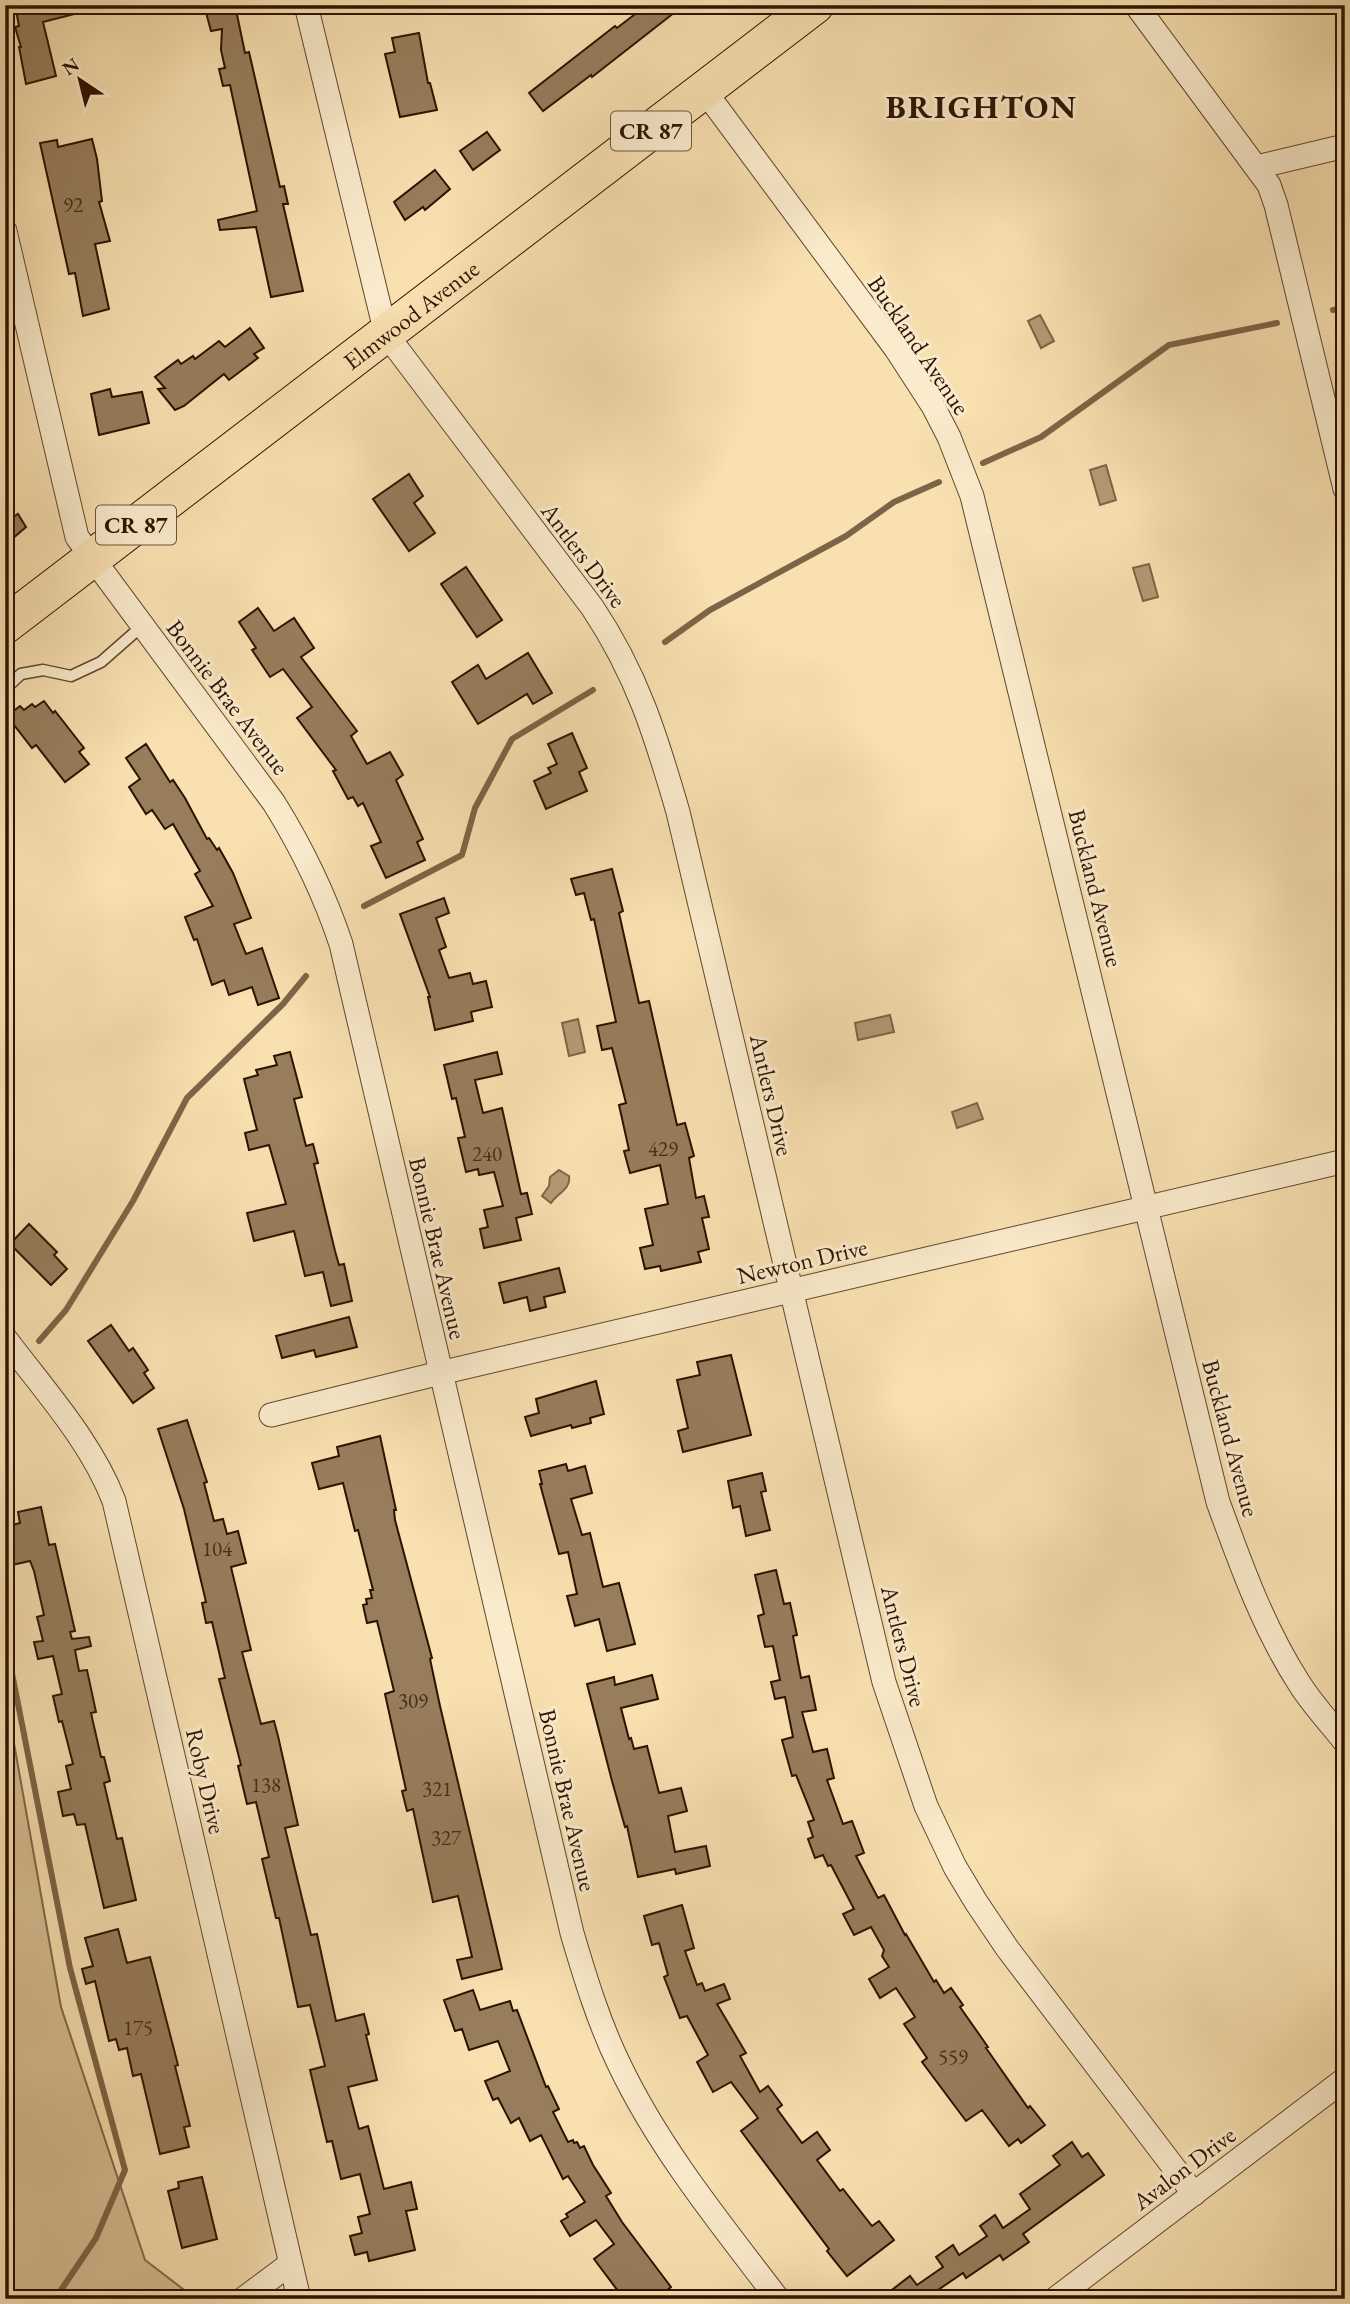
<svg xmlns="http://www.w3.org/2000/svg" width="1350" height="2304" font-family="'EB Garamond',serif">
<style>
.green{fill:#d6bd93;stroke:#82684a;stroke-width:2}
.water{fill:#b39a75;stroke:#7e6446;stroke-width:2}
.lines{fill:none;stroke-linecap:round;stroke-linejoin:round}
.stream{stroke:#7e6446;stroke-width:6}
.building{fill:#977d5c;stroke:#2e1200;stroke-width:2}
.lane-casing{stroke:#60462c;stroke-width:13}
.street-casing{stroke:#60462c;stroke-width:25}
.primary-casing{stroke:#2e1200;stroke-width:39}
.lane{stroke:#faebcc;stroke-width:10}
.street{stroke:#faebcc;stroke-width:23}
.primary{stroke:#f8e0b1;stroke-width:37}
.labels{text-anchor:middle;dominant-baseline:central;stroke-width:6;stroke-linejoin:round;paint-order:stroke}
.number-label{font-size:21px;fill:#482d17}
.shield{fill:#faebcc;stroke:#6b533d;stroke-width:2}
.shield-label{font-size:23px;font-weight:bold;fill:#2e1200}
.street-label{font-size:24px;fill:#2e1200;stroke:#faebcc}
.district-label{font-size:32px;font-weight:bold;letter-spacing:2px;fill:#2e1200;stroke:#faebcc}
</style>
<rect width="100%" height="100%" fill="#f8e0b1"/>
<filter id="stains"><feTurbulence type="fractalNoise" baseFrequency=".00286" numOctaves="4"/><feColorMatrix values="0 0 0 0 .2 0 0 0 0 .09 0 0 0 0 .02 0 0 0 .5 -.17"/></filter>
<radialGradient id="worn" r=".72"><stop offset=".6" stop-color="#630" stop-opacity="0"/><stop offset="1" stop-color="#630" stop-opacity=".3"/></radialGradient>
<polygon class="green" points="5,1693 61,2007 145,2260 196,2299 5,2299"/>
<g class="water">
<polygon points="1040,315 1054,341 1041,348 1028,321"/>
<polygon points="1106,465 1116,500 1100,505 1090,470"/>
<polygon points="1149,564 1158,597 1143,601 1133,568"/>
<polygon points="890,1015 894,1032 858,1040 855,1023"/>
<polygon points="578,1019 585,1052 569,1056 562,1023"/>
<polygon points="977,1103 983,1119 957,1128 952,1112"/>
<path d="M559,1170L569,1176C571,1189 558,1193 551,1203L542,1196L549,1186L550,1177Z"/>
</g>
<g class="lines">
<g class="stream">
<polyline points="1333,310 1345,308"/>
<polyline points="983,463 1041,437 1169,345 1277,323"/>
<polyline points="665,642 710,610 846,536 894,502 939,482"/>
<polyline points="364,906 462,855 475,808 512,739 593,690"/>
<polyline points="39,1341 66,1310 133,1201 187,1098 283,1004 306,976"/>
<polyline points="5,1616 9,1658 70,1968 125,2170 96,2238 55,2299"/>
</g>
</g>
<g class="building">
<polygon points="15,5 85,5 86,11 43,22 56,76 26,84 19,47 21,47 15,27 19,26"/>
<polygon points="204,5 235,5 245,53 249,52 280,187 284,186 288,204 283,204 303,291 271,297 256,227 220,230 218,220 257,211 230,85 223,86 219,69 225,68 221,50 222,29 211,31"/>
<polygon points="647,5 684,5 592,77 591,75 543,111 529,93 615,26 617,28"/>
<polygon points="419,33 428,83 430,83 437,110 400,117 385,54 395,52 392,38"/>
<polygon points="487,132 500,150 473,170 460,151"/>
<polygon points="92,139 97,159 102,201 99,202 110,241 95,244 109,309 83,316 75,273 69,274 40,143 57,140 58,147"/>
<polygon points="435,170 450,189 425,210 423,207 405,220 394,202"/>
<polygon points="250,328 264,348 254,354 258,358 229,380 224,374 184,406 175,410 158,389 165,388 155,377 178,360 181,364 193,356 195,359 219,341 225,347"/>
<polygon points="110,389 112,397 142,392 149,423 99,435 91,394"/>
<polygon points="409,474 423,496 414,503 435,533 409,551 373,499"/>
<polygon points="18,514 26,527 5,545 5,522"/>
<polygon points="466,567 502,620 477,637 441,584"/>
<polygon points="258,608 274,631 294,618 314,648 301,657 357,731 351,736 367,764 390,752 403,775 396,780 423,839 417,842 425,860 386,878 371,846 381,842 363,803 358,806 353,797 348,799 333,771 336,770 297,718 312,707 283,669 270,677 252,650 256,648 239,622"/>
<polygon points="528,653 552,693 533,704 527,694 478,724 452,682 478,665 486,679"/>
<polygon points="44,701 53,713 55,711 84,748 79,752 89,764 65,782 36,745 32,748 7,716 20,706 24,710 32,704 35,707"/>
<polygon points="572,733 587,768 579,772 587,791 546,809 534,781 551,773 548,768 557,764 548,744"/>
<polygon points="146,744 170,782 173,780 185,798 207,839 209,838 217,850 219,848 233,873 251,918 234,924 246,954 262,948 279,998 258,1005 252,987 229,995 224,980 212,985 197,939 194,940 185,917 213,906 195,874 200,871 173,824 165,829 152,810 146,814 129,787 140,779 126,758"/>
<polygon points="612,869 623,911 619,913 639,1003 649,1001 677,1125 685,1123 694,1156 689,1158 696,1198 704,1196 709,1217 702,1218 709,1249 698,1252 701,1262 661,1271 660,1266 645,1269 640,1248 653,1245 645,1209 668,1204 660,1165 630,1173 624,1151 629,1150 619,1105 626,1103 612,1048 602,1050 597,1026 616,1022 594,919 591,920 584,893 576,895 571,879"/>
<polygon points="444,898 449,913 436,918 446,947 439,950 449,978 470,973 473,984 486,981 492,1007 471,1012 473,1021 435,1030 428,997 430,997 400,914"/>
<polygon points="290,1052 302,1097 294,1099 306,1146 313,1144 318,1163 314,1164 335,1251 339,1265 344,1264 352,1301 331,1306 323,1272 305,1276 294,1231 254,1241 247,1213 286,1204 269,1145 249,1150 245,1133 257,1130 244,1079 258,1075 256,1070 277,1065 274,1056"/>
<polygon points="497,1052 502,1074 475,1080 483,1113 502,1108 521,1194 527,1193 532,1214 516,1218 521,1240 484,1248 480,1229 488,1227 484,1210 503,1206 494,1172 479,1175 478,1169 466,1172 458,1138 465,1137 456,1098 452,1099 444,1065"/>
<polygon points="29,1224 57,1252 54,1255 67,1269 51,1285 10,1244"/>
<polygon points="559,1268 565,1292 544,1297 546,1307 530,1311 527,1297 504,1303 499,1283"/>
<polygon points="349,1317 357,1347 316,1357 314,1350 282,1358 276,1336"/>
<polygon points="111,1325 129,1351 133,1348 148,1370 144,1373 154,1388 133,1403 88,1341"/>
<polygon points="731,1355 751,1435 683,1452 678,1431 688,1428 677,1380 700,1375 697,1362"/>
<polygon points="596,1381 604,1414 590,1418 591,1423 572,1428 571,1425 531,1436 525,1417 539,1413 536,1399"/>
<polygon points="187,1420 207,1482 204,1483 214,1521 223,1519 227,1534 238,1531 246,1563 231,1567 251,1650 242,1652 261,1724 274,1721 278,1736 298,1825 285,1828 311,1935 317,1934 336,2021 364,2014 369,2034 366,2035 377,2080 348,2087 359,2129 368,2126 384,2189 411,2182 417,2209 406,2211 415,2250 369,2261 367,2252 355,2255 350,2236 362,2233 358,2217 370,2214 360,2174 341,2179 332,2141 327,2142 310,2070 325,2066 310,2005 298,2007 279,1918 276,1918 262,1859 269,1857 256,1802 247,1804 238,1766 241,1765 219,1679 225,1678 212,1622 206,1623 202,1603 206,1602 184,1509 158,1429"/>
<polygon points="380,1436 396,1510 394,1510 395,1520 432,1658 430,1659 440,1706 502,1969 462,1979 457,1960 472,1957 458,1896 433,1902 413,1809 407,1811 402,1791 406,1790 385,1694 394,1691 377,1621 367,1623 363,1605 367,1604 366,1599 372,1598 370,1590 373,1590 358,1530 355,1531 343,1483 319,1489 312,1463 339,1456 337,1447"/>
<polygon points="566,1464 568,1471 585,1466 592,1493 571,1499 582,1535 590,1533 603,1587 619,1583 635,1644 607,1651 599,1619 575,1626 567,1596 577,1594 568,1552 559,1554 540,1484 542,1484 539,1471"/>
<polygon points="762,1473 766,1491 761,1492 770,1530 746,1536 740,1506 733,1508 728,1481"/>
<polygon points="41,1507 49,1545 55,1544 75,1631 70,1632 72,1639 89,1637 91,1646 75,1650 79,1671 87,1670 96,1712 91,1713 101,1757 104,1757 110,1781 104,1783 117,1839 122,1838 136,1900 104,1908 85,1824 77,1825 74,1814 63,1816 58,1792 71,1789 66,1766 73,1764 62,1721 59,1722 53,1696 62,1694 53,1656 38,1659 34,1642 43,1641 37,1617 44,1615 34,1571 30,1561 12,1565 5,1532 5,1527 20,1523 18,1512"/>
<polygon points="776,1570 784,1604 790,1603 797,1635 793,1636 801,1678 809,1676 816,1710 802,1712 813,1752 827,1749 834,1778 827,1780 843,1824 852,1821 864,1853 856,1856 878,1898 884,1895 905,1935 906,1934 934,1982 936,1980 944,1993 951,1988 963,2005 960,2007 988,2047 986,2048 1028,2108 1030,2106 1045,2125 1021,2143 1018,2139 1009,2146 982,2110 966,2121 922,2062 927,2058 904,2024 915,2017 896,1988 880,1998 869,1979 889,1967 882,1956 884,1950 871,1927 854,1935 843,1914 854,1909 831,1865 828,1866 823,1855 815,1858 808,1839 813,1837 808,1822 814,1820 796,1775 792,1776 782,1740 793,1737 785,1697 775,1699 771,1682 780,1680 773,1646 765,1647 758,1616 764,1614 755,1575"/>
<polygon points="652,1675 658,1699 621,1708 629,1739 631,1738 634,1749 647,1746 659,1793 681,1788 687,1811 668,1816 675,1852 706,1846 710,1866 676,1874 675,1869 638,1877 627,1826 625,1827 612,1781 587,1684 614,1677 615,1685"/>
<polygon points="682,1905 694,1948 685,1951 697,1985 702,1983 705,1991 724,1984 730,1999 717,2004 746,2053 740,2056 760,2092 768,2086 782,2105 777,2109 802,2143 817,2132 830,2150 817,2160 840,2191 843,2189 872,2226 879,2221 894,2240 847,2276 827,2251 829,2249 741,2131 758,2118 731,2082 713,2092 697,2062 708,2055 687,2016 680,2018 664,1977 668,1975 659,1943 652,1945 644,1916"/>
<polygon points="118,1929 127,1963 150,1957 178,2065 175,2066 190,2126 184,2127 189,2147 160,2154 141,2074 133,2076 127,2048 119,2050 116,2039 109,2041 95,1981 86,1984 82,1969 93,1966 85,1938"/>
<polygon points="473,1990 480,2010 510,2001 513,2011 517,2010 546,2087 548,2086 559,2109 553,2112 568,2142 573,2140 574,2143 577,2142 580,2148 584,2146 593,2165 611,2193 606,2196 622,2222 671,2287 656,2299 624,2299 594,2259 614,2244 596,2220 570,2236 561,2221 568,2217 566,2214 585,2202 568,2176 563,2179 541,2135 530,2141 519,2118 511,2123 498,2098 493,2100 485,2081 510,2071 498,2041 469,2050 462,2029 455,2031 444,2000"/>
<polygon points="1072,2142 1082,2157 1088,2153 1104,2175 1023,2234 1029,2242 1003,2260 1000,2255 966,2278 963,2273 935,2292 941,2299 880,2299 910,2276 917,2285 943,2267 936,2257 953,2245 959,2255 987,2236 980,2226 995,2215 1003,2228 1030,2209 1020,2194 1060,2165 1053,2156"/>
<polygon points="202,2177 217,2239 182,2248 168,2191 179,2188 178,2182"/>
</g>
<g class="lines">
<defs>
<polyline id="lane" points="5,689 21,674 43,670 71,676 101,662 142,626"/>
<g id="street">
<path d="M306,5L386,334L592,607C637,674 656,736 678,812L884,1682L926,1806L955,1867L976,1902L1007,1948L1194,2194"/>
<polyline points="1136,5 1269,185 1276,205 1345,489"/>
<path d="M704,90L896,349L933,406L949,437L972,496L1218,1502C1241,1565 1263,1627 1299,1683C1312,1704 1330,1723 1345,1742"/>
<polyline points="1257,167 1345,146"/>
<path d="M5,231L77,537L274,803C302,848 324,893 341,944L572,1933C585,1977 599,2023 619,2064C660,2150 721,2224 778,2299"/>
<path d="M5,1338C44,1390 91,1441 114,1501L299,2299"/>
<polyline points="271,1415 440,1373 1345,1161"/>
<polyline points="243,2299 290,2264"/>
<polyline points="1055,2299 1345,2079"/>
</g>
<g id="primary">
<path id="s1" d="M5,625L815,5"/>
</g>
</defs>
<use href="#lane" class="lane-casing"/>
<use href="#street" class="street-casing"/>
<use href="#primary" class="primary-casing"/>
<use href="#lane" class="lane"/>
<use href="#street" class="street"/>
<use href="#primary" class="primary"/>
</g>
<g class="labels">
<g class="number-label">
<text x="73" y="204">92</text>
<text x="663" y="1148">429</text>
<text x="487" y="1153">240</text>
<text x="217" y="1548">104</text>
<text x="413" y="1700">309</text>
<text x="266" y="1784">138</text>
<text x="437" y="1788">321</text>
<text x="446" y="1837">327</text>
<text x="138" y="2027">175</text>
<text x="953" y="2056">559</text>
</g>
<g class="shield">
<rect x="611" y="111.5" width="80" height="39" rx="5"/>
<rect x="96" y="505.5" width="80" height="39" rx="5"/>
</g>
<g class="shield-label">
<text x="651" y="131">CR 87</text>
<text x="136" y="525">CR 87</text>
</g>
<g class="street-label">
<text stroke="none"><textPath href="#s1" startOffset="511">Elmwood Avenue</textPath></text>
<text transform="translate(919 345) rotate(56)">Buckland Avenue</text>
<text transform="translate(584 555) rotate(53)">Antlers Drive</text>
<text transform="translate(228 697) rotate(53)">Bonnie Brae Avenue</text>
<text transform="translate(1096 888) rotate(76)">Buckland Avenue</text>
<text transform="translate(772 1095) rotate(77)">Antlers Drive</text>
<text transform="translate(438 1248) rotate(77)">Bonnie Brae Avenue</text>
<text transform="translate(802 1261) rotate(-13)">Newton Drive</text>
<text transform="translate(1231 1438) rotate(75)">Buckland Avenue</text>
<text transform="translate(904 1646) rotate(76)">Antlers Drive</text>
<text transform="translate(206 1781) rotate(77)">Roby Drive</text>
<text transform="translate(568 1800) rotate(77)">Bonnie Brae Avenue</text>
<text transform="translate(1184 2168) rotate(-37)">Avalon Drive</text>
</g>
<g class="district-label">
<text x="982" y="107">BRIGHTON</text>
</g>
</g>
<rect width="1350" height="2304" fill="none" stroke="#f8e0b1" stroke-width="28"/>
<rect x="7" y="7" width="1336" height="2290" fill="none" stroke="#2e1200" stroke-width="3.5"/>
<rect x="14" y="14" width="1322" height="2276" fill="none" stroke="#2e1200" stroke-width="2"/>
<g transform="translate(80 80) rotate(325)" stroke="#faebcc" stroke-width="5" paint-order="stroke">
<path d="M0-5L12 26L0 18L-12 26Z" fill="#2e1200"/>
<text y="-10" font-size="19" font-weight="bold" text-anchor="middle" fill="#2e1200">N</text>
</g>
<rect width="100%" height="100%" filter="url(#stains)"/>
<rect width="100%" height="100%" fill="url(#worn)"/>
</svg>
